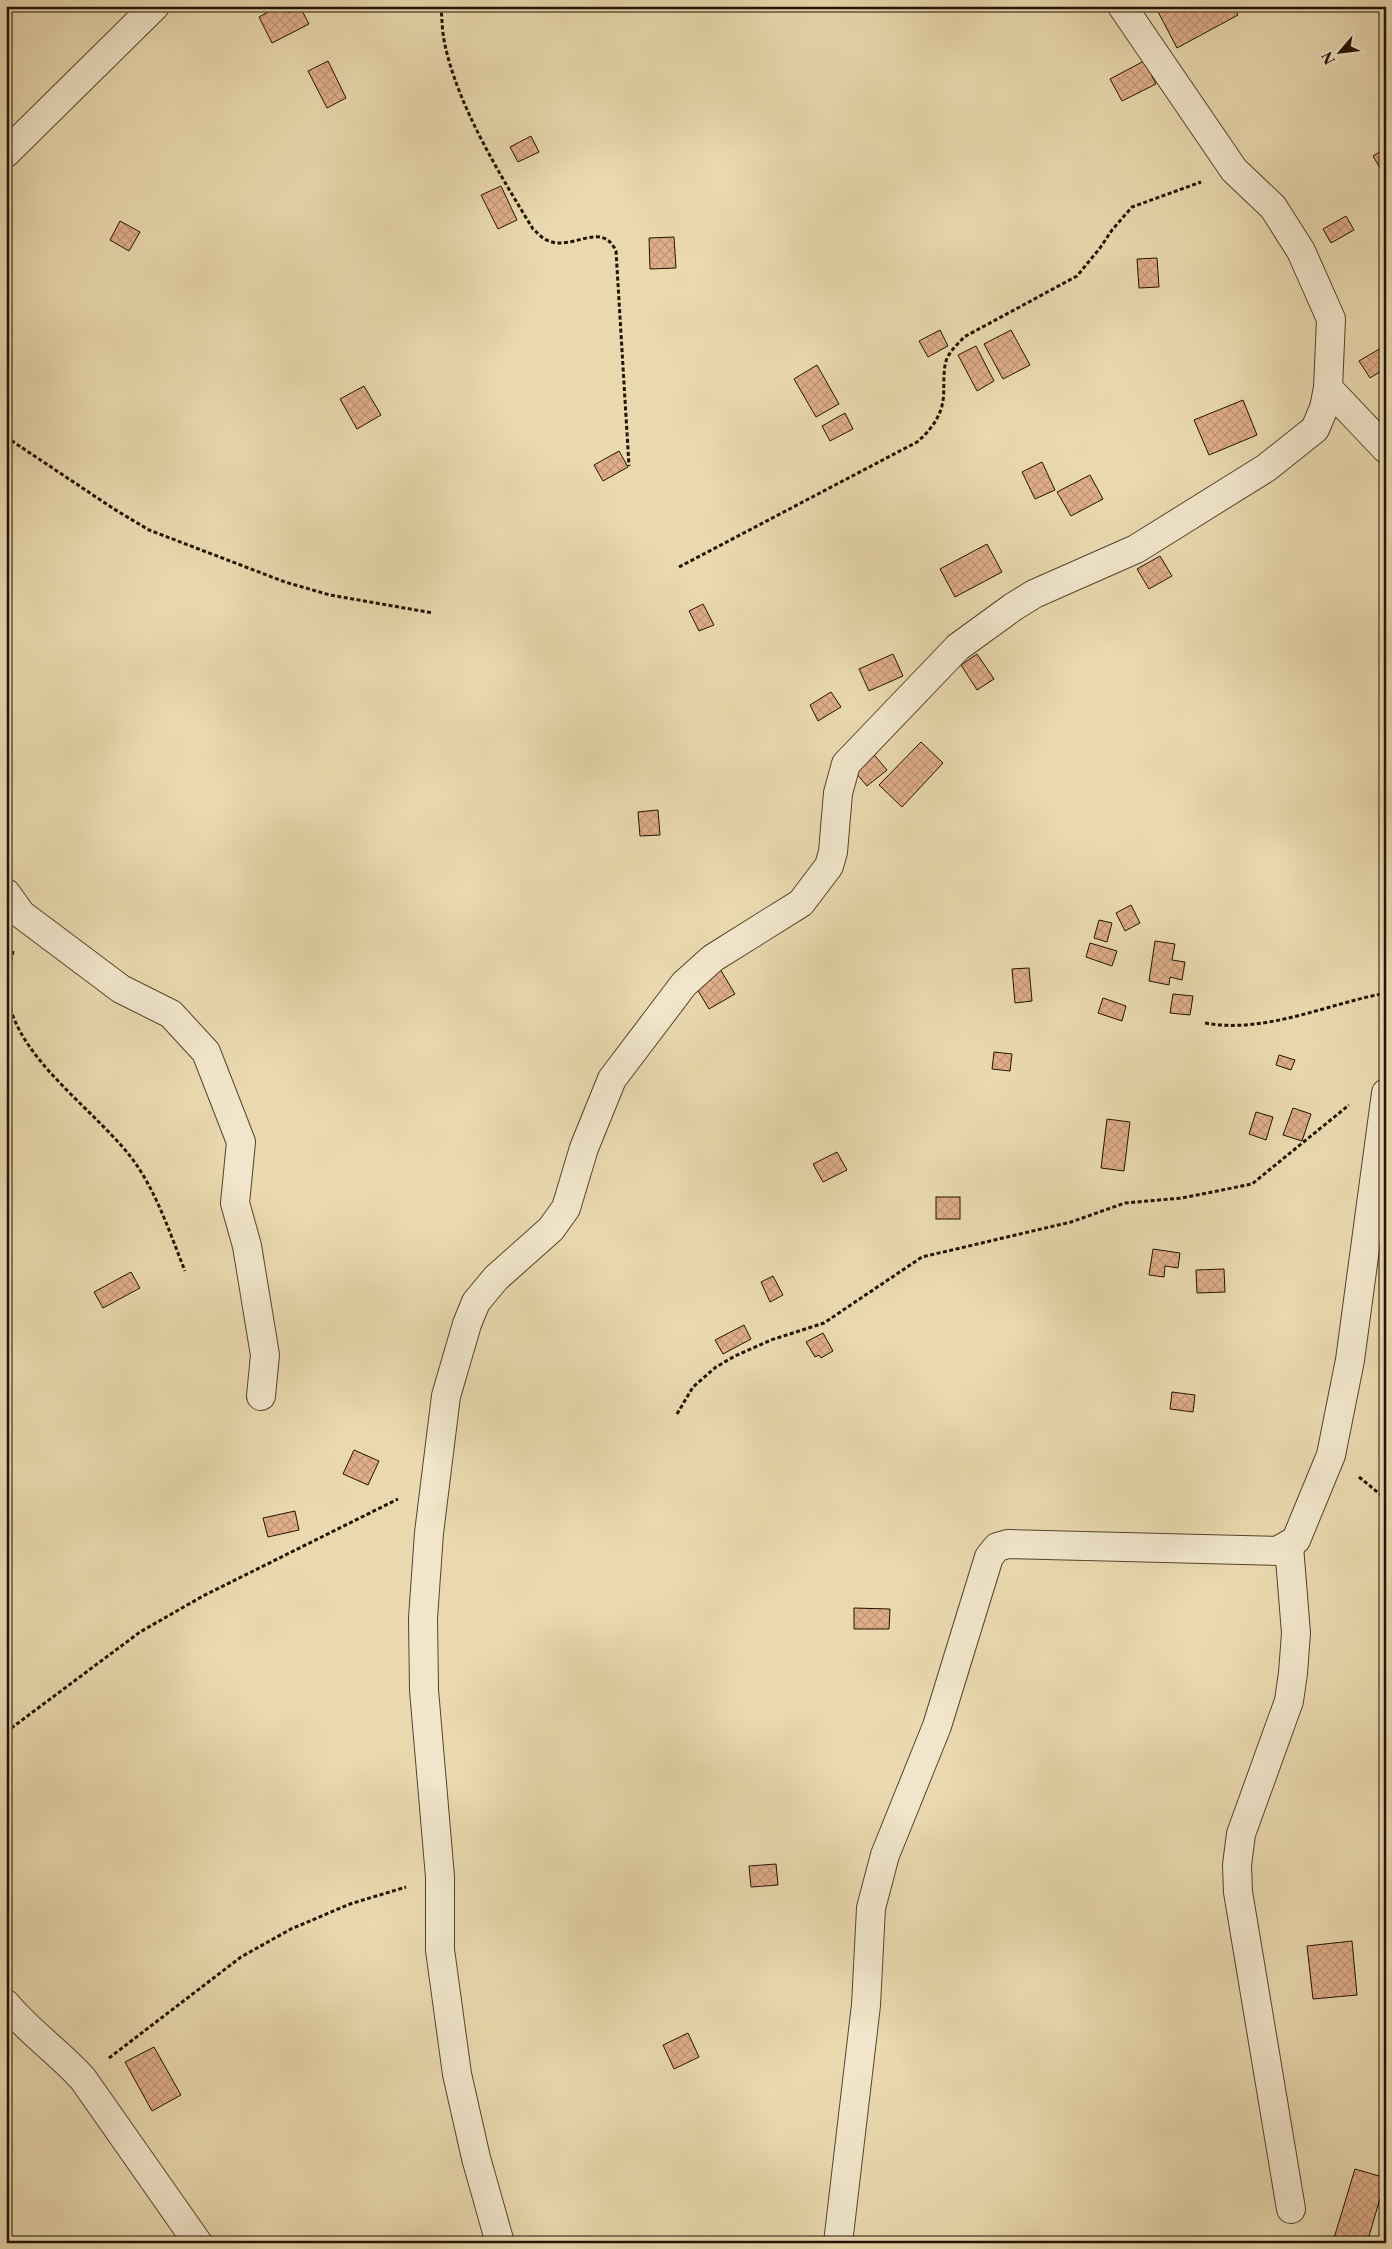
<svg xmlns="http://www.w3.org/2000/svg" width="1392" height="2249" font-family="'Libre Caslon Text',serif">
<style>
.building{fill:url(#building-cross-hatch);stroke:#221303}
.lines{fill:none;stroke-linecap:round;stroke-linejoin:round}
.minor-casing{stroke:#54442e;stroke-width:30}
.path{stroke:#221303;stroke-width:3;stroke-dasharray:4 2.5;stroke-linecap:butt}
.minor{stroke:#f1e6cb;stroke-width:28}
</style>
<defs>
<pattern id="building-cross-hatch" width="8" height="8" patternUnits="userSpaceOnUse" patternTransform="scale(1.25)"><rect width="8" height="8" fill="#e0ae89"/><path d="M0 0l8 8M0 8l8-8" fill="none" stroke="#c09575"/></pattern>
</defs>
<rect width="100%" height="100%" fill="#ead9af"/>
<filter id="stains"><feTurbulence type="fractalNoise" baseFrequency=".004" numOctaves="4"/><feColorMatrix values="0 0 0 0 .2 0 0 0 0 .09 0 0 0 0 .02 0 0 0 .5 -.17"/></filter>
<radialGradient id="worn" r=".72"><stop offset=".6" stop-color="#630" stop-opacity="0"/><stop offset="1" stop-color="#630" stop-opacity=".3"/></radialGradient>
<g class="building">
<polygon points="279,6 285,6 289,13 300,7 309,24 272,43 259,17"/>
<polygon points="1155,6 1233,6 1238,15 1177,48"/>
<polygon points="328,61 346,98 327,108 308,71"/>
<polygon points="1144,61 1156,84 1122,101 1110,79"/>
<polygon points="531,136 539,152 518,162 510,147"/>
<polygon points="1386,148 1386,174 1384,175 1373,156"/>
<polygon points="501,186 517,220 498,229 481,195"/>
<polygon points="1346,216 1354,230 1331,243 1323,229"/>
<polygon points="120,221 140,232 129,251 110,240"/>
<polygon points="674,237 676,268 650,269 649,238"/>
<polygon points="1157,258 1159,287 1139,288 1137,259"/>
<polygon points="940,330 948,346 928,357 919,341"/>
<polygon points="1011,330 1030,365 1003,379 984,344"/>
<polygon points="1386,345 1386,368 1370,378 1359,361"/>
<polygon points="976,346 994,381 977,391 958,355"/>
<polygon points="817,365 839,404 816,417 794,379"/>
<polygon points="364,386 381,415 357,429 340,399"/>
<polygon points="1243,400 1257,435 1209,455 1194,420"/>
<polygon points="845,413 853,429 830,441 822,426"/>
<polygon points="619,451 628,467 603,481 594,465"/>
<polygon points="1042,462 1055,490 1035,499 1022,472"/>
<polygon points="1090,475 1103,499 1071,516 1057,492"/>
<polygon points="987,544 1002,572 955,597 940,569"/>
<polygon points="1160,556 1172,576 1149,589 1137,569"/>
<polygon points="703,604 714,625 699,631 689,611"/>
<polygon points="893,654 903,676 869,691 859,669"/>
<polygon points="977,654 994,679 977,690 961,665"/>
<polygon points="831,692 841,707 818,721 810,705"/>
<polygon points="921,742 943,763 902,807 879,785"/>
<polygon points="870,750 887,770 867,786 850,766"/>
<polygon points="658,810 660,835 640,836 638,812"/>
<polygon points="1131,905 1140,923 1125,931 1116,913"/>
<polygon points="1099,920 1112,923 1107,942 1094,938"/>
<polygon points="1155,941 1175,944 1172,960 1185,962 1182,980 1170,977 1169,985 1149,981"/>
<polygon points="1090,943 1117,951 1112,966 1086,957"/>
<polygon points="1029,968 1032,1001 1015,1003 1012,969"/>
<polygon points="720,969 735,994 709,1009 694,984"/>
<polygon points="1173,994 1193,996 1190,1015 1170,1013"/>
<polygon points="1103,998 1126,1006 1122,1021 1098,1013"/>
<polygon points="994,1052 1012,1054 1010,1071 992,1069"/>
<polygon points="1279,1055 1295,1060 1291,1070 1276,1065"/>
<polygon points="1293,1108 1311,1114 1302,1141 1283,1135"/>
<polygon points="1256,1112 1273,1117 1266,1140 1249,1134"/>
<polygon points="1107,1119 1130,1122 1124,1171 1101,1168"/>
<polygon points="837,1152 847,1170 823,1182 813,1164"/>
<rect x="936" y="1197" width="24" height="22"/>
<polygon points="1153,1249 1180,1253 1178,1268 1165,1266 1164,1277 1149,1275"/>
<polygon points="1224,1269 1225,1292 1197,1293 1196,1270"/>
<polygon points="131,1272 140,1288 103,1308 94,1292"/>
<polygon points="773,1276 783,1295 770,1302 761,1282"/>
<polygon points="744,1325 751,1339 723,1354 715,1340"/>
<polygon points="823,1333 833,1351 821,1358 819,1355 815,1357 806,1342"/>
<polygon points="1172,1392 1195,1395 1193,1412 1170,1409"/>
<polygon points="354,1450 379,1461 368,1485 343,1474"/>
<polygon points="295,1511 299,1530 268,1537 263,1518"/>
<polygon points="854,1608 890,1609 889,1629 854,1629"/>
<polygon points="776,1864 778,1885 751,1887 749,1866"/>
<polygon points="1352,1941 1357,1995 1313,1999 1307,1946"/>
<polygon points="688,2033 699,2057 674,2069 663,2045"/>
<polygon points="154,2047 181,2095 152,2111 125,2062"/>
<polygon points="1355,2169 1386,2178 1367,2243 1350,2243 1334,2238"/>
</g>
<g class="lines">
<defs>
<g id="minor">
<polyline points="1122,6 1234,170 1273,207 1301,251 1331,319 1328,388 1386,449"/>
<polyline points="6,153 155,6"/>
<polyline points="6,893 21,914 121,989 171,1014 206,1052 241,1142 235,1203 247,1246 265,1355 261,1396"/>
<polyline points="1289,1546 1296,1633 1293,1673 1289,1701 1241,1834 1237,1865 1238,1892 1291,2209"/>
<path d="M6,2004C29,2032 59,2052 83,2079L198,2243"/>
<polyline points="500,2243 476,2158 457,2074 440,1950 440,1877 424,1690 423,1618 429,1533 446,1396 467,1324 476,1302 496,1278 551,1229 566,1208 584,1148 612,1079 684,984 713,958 801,903 829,866 833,852 838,793 846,764 958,647 1013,607 1034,594 1136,549 1266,468 1315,429 1324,408 1328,388"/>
<polyline points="838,2243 866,2005 871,1908 885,1855 937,1726 989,1557 997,1547 1008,1544 1277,1551 1296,1540 1331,1455 1350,1360 1386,1093"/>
</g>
</defs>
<use href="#minor" class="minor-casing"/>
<g class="path">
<path d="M441,6C442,19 442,32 445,45C458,106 500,175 533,229C538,233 542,239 549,241C572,251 602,220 616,251L629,466"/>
<polyline points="6,437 114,509 149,530 285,582 330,595 433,613"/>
<path d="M679,567L917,442C930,431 940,418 943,401C945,387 942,372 947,358C951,350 958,344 964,337L1077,276L1100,248L1112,230L1132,207L1201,182"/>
<path d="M13,951C11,961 7,971 7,981C4,1054 101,1111 138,1167C159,1199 171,1236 185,1271"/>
<polyline points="6,956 12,957"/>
<path d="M1205,1023C1265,1034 1327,1004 1386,993"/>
<polyline points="677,1414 693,1387 716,1367 735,1356 771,1340 824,1323 922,1257 1071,1222 1125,1203 1182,1198 1252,1184 1349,1105"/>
<polyline points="1359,1477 1386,1499"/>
<polyline points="6,1732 140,1632 203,1596 398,1499"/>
<polyline points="109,2058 241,1957 291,1929 350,1904 406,1887"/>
</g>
<use href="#minor" class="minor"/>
</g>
<rect width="1392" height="2249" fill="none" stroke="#ead9af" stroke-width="25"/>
<rect x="8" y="8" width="1377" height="2234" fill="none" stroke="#221303" stroke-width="2.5"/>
<rect x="12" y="12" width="1367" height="2224" fill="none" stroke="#221303"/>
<g transform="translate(1340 52) rotate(242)" stroke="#f1e6cb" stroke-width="4" paint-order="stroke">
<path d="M0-4L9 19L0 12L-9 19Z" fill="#221303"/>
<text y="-8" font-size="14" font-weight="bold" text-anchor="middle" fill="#221303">N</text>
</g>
<rect width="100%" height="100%" filter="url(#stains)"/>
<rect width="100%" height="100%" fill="url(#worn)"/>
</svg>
